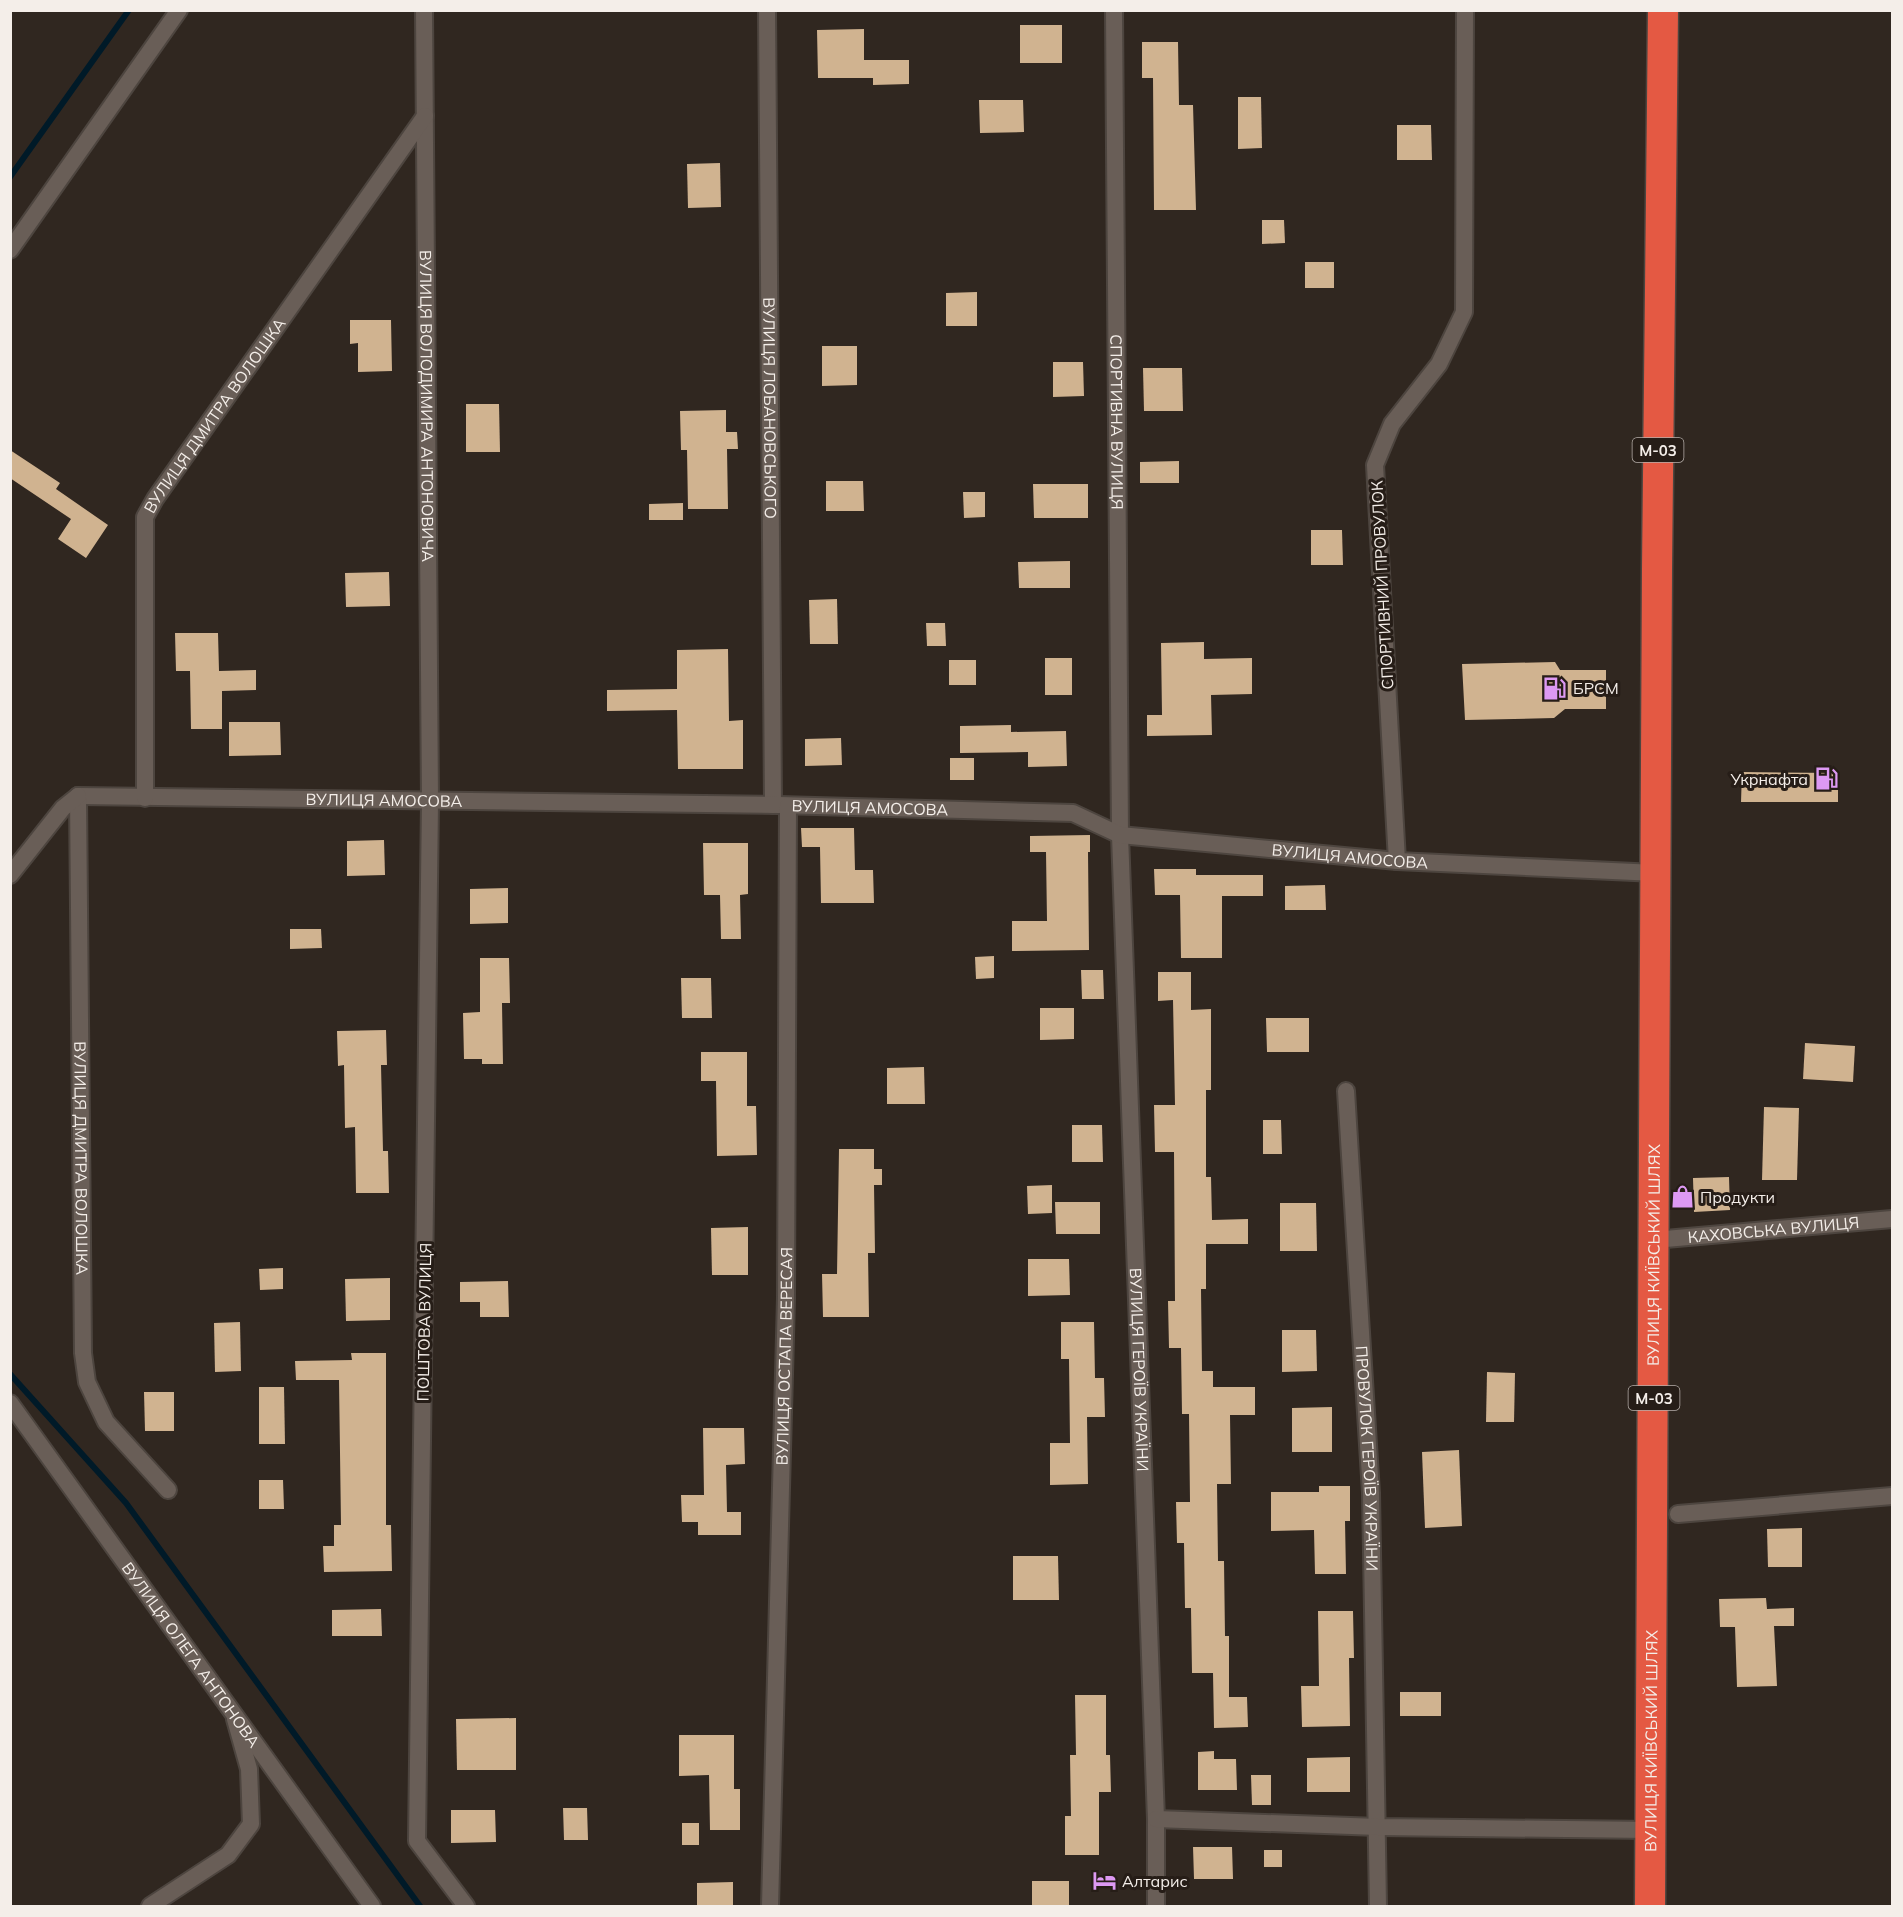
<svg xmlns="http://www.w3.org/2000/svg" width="1903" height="1917" font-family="Mulish,sans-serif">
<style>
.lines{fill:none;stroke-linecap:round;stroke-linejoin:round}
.stream{stroke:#001a28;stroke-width:6}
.building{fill:#d0b390}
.street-casing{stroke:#4d453f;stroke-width:20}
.highway-casing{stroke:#4d453f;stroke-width:33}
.street{stroke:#695e57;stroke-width:16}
.highway{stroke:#e45943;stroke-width:30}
.labels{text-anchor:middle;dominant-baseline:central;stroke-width:6;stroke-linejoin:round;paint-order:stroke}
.shield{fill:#261d17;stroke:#b6afaa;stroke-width:1.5}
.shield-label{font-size:15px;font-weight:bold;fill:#f4eee9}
.street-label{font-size:16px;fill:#f4eee9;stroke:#261d17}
.poi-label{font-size:16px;fill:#f4eee9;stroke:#261d17;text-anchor:start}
</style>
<rect width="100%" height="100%" fill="#302720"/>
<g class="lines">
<g class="stream">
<polyline points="10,177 129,10"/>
<polyline points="10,1374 126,1503 420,1906"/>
</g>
</g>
<g class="building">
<rect x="1020" y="25" width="42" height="38"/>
<polygon points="864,29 864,60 909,60 909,84 873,85 873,78 818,78 817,30"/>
<polygon points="1142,42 1178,42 1179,105 1193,105 1196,210 1154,210 1153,78 1142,78"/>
<polygon points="1238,97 1261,97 1262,148 1238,149"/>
<polygon points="979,100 1023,100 1024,132 980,133"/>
<polygon points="1397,125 1431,125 1432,160 1397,160"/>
<polygon points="720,163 721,207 688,208 687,164"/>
<polygon points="1262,220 1284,220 1285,243 1262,244"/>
<rect x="1305" y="262" width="29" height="26"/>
<polygon points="977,292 977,326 946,326 946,293"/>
<polygon points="350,320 391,320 392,371 358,372 358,343 350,344"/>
<polygon points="822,346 857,346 857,385 822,386"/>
<polygon points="1053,362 1083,362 1084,396 1053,397"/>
<polygon points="1143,368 1182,368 1183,411 1144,411"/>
<polygon points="466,404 499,404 500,452 466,452"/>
<polygon points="726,410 726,432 737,432 738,449 727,449 728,509 688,509 687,450 681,450 680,411"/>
<polygon points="10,450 60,483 56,489 108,525 86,558 58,539 71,519 10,478"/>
<polygon points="1179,461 1179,483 1140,483 1140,462"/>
<polygon points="826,481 863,481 864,511 826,511"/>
<polygon points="1033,484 1088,484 1088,518 1034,518"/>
<polygon points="963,492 985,492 985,517 964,518"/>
<polygon points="683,503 683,520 649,520 649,504"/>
<polygon points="1311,530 1342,530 1343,565 1311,565"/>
<polygon points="1070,561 1070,588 1019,588 1018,562"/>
<polygon points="389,572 390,606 346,607 345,573"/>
<polygon points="837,599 838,644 810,644 809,600"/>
<polygon points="926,623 945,623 946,646 927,646"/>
<polygon points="175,633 218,633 219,671 256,670 256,690 222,691 222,729 191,729 190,671 176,671"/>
<polygon points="1204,642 1204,659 1252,658 1252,694 1211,695 1212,735 1147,736 1147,715 1162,715 1161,643"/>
<polygon points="728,649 729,721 743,720 743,769 678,769 677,710 607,711 607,690 677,689 677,650"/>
<rect x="1045" y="658" width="27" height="37"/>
<rect x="949" y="660" width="27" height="25"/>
<polygon points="1555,662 1560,670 1606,670 1606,709 1565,709 1554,718 1465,720 1462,664"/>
<polygon points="229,722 280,722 281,755 229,756"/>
<polygon points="1011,725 1011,732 1066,731 1067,766 1028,767 1028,752 960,753 960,726"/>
<polygon points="841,738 842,765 805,766 805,739"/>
<rect x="950" y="758" width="24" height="22"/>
<polygon points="1742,772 1838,773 1838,802 1741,802"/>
<polygon points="801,828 854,828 855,870 873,870 874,903 821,903 820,847 802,847"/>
<polygon points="1090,835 1090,852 1088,852 1089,950 1012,951 1012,921 1047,921 1046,852 1030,852 1030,836"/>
<polygon points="384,840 385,875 347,876 347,841"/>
<polygon points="703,843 748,843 748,894 740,895 741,939 721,939 720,895 704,895"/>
<polygon points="1154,869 1196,869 1196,875 1263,875 1263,896 1222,896 1222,958 1181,958 1180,895 1155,895"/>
<polygon points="1325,885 1326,910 1285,910 1285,886"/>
<polygon points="508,888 508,923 470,924 470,889"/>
<polygon points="290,929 321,929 322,948 290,949"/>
<polygon points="994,956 994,978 976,979 975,957"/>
<polygon points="480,958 509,958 510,1003 502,1003 503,1064 482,1064 482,1059 464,1059 463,1013 480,1012"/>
<polygon points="1081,970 1103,970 1104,999 1082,999"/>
<polygon points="1158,972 1191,972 1191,1010 1211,1009 1211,1090 1206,1090 1206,1177 1211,1177 1212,1220 1248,1219 1248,1244 1206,1244 1206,1289 1201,1289 1202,1371 1213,1371 1213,1387 1255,1387 1255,1415 1230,1415 1231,1484 1217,1484 1218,1561 1224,1561 1225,1636 1229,1636 1229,1697 1247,1697 1248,1727 1214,1728 1213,1673 1192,1673 1191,1608 1185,1608 1184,1543 1177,1543 1176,1502 1190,1502 1189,1414 1182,1414 1181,1348 1169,1348 1168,1301 1175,1301 1174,1152 1155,1152 1154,1105 1175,1105 1173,1000 1158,1001"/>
<polygon points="681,978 711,978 712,1018 682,1018"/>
<polygon points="1040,1008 1074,1008 1074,1039 1040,1040"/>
<polygon points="1266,1018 1309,1018 1309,1052 1267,1052"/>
<polygon points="386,1030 387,1065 381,1065 383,1151 388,1151 389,1193 356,1193 355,1127 345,1128 344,1065 338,1066 337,1031"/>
<polygon points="1805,1043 1855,1046 1853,1082 1803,1079"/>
<polygon points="701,1052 747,1052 747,1106 756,1106 757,1155 717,1156 716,1081 701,1081"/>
<polygon points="924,1067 925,1104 887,1104 887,1068"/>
<polygon points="1764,1107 1799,1108 1797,1180 1762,1180"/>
<polygon points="1263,1120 1281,1120 1282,1154 1263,1154"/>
<polygon points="1072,1125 1102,1125 1103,1162 1072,1162"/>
<polygon points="839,1149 874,1149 874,1169 882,1169 882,1185 874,1185 875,1253 868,1253 869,1317 823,1317 822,1274 837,1274"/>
<polygon points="1729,1177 1730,1210 1694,1212 1693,1178"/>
<polygon points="1052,1185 1052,1213 1028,1214 1027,1186"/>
<polygon points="1055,1202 1100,1202 1100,1234 1056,1234"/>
<polygon points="1280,1203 1316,1203 1317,1251 1280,1251"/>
<polygon points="748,1227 748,1275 712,1275 711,1228"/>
<polygon points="1028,1259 1069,1259 1070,1295 1028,1296"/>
<polygon points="283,1268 283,1289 260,1290 259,1269"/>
<polygon points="390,1278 390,1320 346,1321 345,1279"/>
<polygon points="508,1281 509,1317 480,1317 480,1302 460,1302 460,1282"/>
<polygon points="240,1322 241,1371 215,1372 214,1323"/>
<polygon points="1061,1322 1094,1322 1095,1378 1104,1378 1105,1417 1087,1417 1088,1484 1050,1485 1050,1443 1070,1443 1069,1359 1061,1359"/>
<polygon points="1282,1330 1316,1330 1317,1371 1282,1372"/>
<polygon points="351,1353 386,1353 386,1525 391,1525 392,1571 324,1572 323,1546 334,1546 334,1525 341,1525 339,1380 296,1380 295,1361 352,1360"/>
<polygon points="1487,1372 1515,1373 1514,1422 1486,1422"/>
<polygon points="259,1387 284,1387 285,1444 259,1444"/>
<polygon points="144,1392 174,1392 174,1431 145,1431"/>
<polygon points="1332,1407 1332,1452 1292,1452 1292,1408"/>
<polygon points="703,1428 744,1428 745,1464 726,1465 727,1512 741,1512 741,1535 698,1535 698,1522 682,1522 681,1495 704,1495"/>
<polygon points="1459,1450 1462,1526 1425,1528 1422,1452"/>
<polygon points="259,1480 283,1480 284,1509 259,1509"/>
<polygon points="1319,1486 1350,1486 1350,1521 1345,1521 1346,1574 1315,1574 1314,1530 1271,1531 1271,1492 1319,1492"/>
<polygon points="1802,1528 1802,1567 1768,1567 1767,1529"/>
<polygon points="1013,1556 1058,1556 1059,1600 1013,1600"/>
<polygon points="1766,1598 1767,1609 1794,1608 1794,1626 1774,1626 1777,1686 1737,1687 1735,1627 1720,1627 1719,1599"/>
<polygon points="381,1609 382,1636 332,1636 332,1610"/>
<polygon points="1318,1611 1353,1611 1354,1658 1349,1658 1350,1726 1302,1727 1301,1686 1319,1686"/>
<rect x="1400" y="1692" width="41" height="24"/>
<polygon points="1075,1695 1106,1695 1106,1755 1110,1755 1111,1792 1099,1792 1099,1855 1065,1855 1065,1816 1071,1816 1070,1755 1076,1755"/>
<polygon points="516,1718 516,1770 457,1770 456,1719"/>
<polygon points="679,1735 734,1735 734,1789 740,1789 740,1830 710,1830 709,1775 679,1776"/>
<polygon points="1214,1751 1214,1759 1236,1759 1237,1790 1198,1790 1198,1752"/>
<polygon points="1350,1757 1350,1792 1307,1792 1307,1758"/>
<polygon points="1251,1775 1271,1775 1271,1805 1252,1805"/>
<polygon points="563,1808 587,1808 588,1840 564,1840"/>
<polygon points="451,1810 495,1810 496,1842 451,1843"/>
<rect x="682" y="1823" width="17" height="22"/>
<polygon points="1193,1847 1232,1847 1233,1879 1194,1879"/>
<rect x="1264" y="1850" width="18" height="17"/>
<rect x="1032" y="1881" width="37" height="25"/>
<polygon points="733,1882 733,1906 697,1906 697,1883"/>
</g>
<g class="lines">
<defs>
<g id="street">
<path id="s1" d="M424,10L430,802L417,1841L466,1906"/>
<path id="s2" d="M767,10L773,805"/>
<path id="s3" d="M1114,10L1120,835L1156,1819V1906"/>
<polyline points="10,250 179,10"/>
<path id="s4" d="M78,796L779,805L1073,813L1120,835L1397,861L1656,873"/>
<path id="s5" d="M78,796L83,1353L87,1382L106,1422L168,1490"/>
<path id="s6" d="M145,798V517L155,499L425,116"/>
<polyline points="1397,861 1375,465 1392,424 1439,364 1464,312 1465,10"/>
<polyline points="10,875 63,808 78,796"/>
<path id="s7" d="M1346,1091L1371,1493L1378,1906"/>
<path id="s8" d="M1654,1240L1892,1219"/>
<path id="s9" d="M10,1403L372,1906"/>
<polyline points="1678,1514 1892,1496"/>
<polyline points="1156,1819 1378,1827 1651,1830"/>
<polyline points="150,1906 228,1855 251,1824 249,1769 235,1719"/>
<path id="s10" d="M770,1906L786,1298L788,806"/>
</g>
<g id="highway">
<path id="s11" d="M1650,1906L1657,569L1663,10"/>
</g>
</defs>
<use href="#street" class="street-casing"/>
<use href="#highway" class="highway-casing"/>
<use href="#street" class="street"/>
<use href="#highway" class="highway"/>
</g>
<defs>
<symbol id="fuel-bare" viewBox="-9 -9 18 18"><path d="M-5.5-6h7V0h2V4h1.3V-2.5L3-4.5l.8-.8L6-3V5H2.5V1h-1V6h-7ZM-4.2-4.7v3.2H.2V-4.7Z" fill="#dd99f3" stroke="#261d17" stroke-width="2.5" paint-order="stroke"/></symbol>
<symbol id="shop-bare" viewBox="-9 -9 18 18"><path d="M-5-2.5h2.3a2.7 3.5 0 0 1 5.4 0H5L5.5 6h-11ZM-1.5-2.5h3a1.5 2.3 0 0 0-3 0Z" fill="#dd99f3" stroke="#261d17" stroke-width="2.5" paint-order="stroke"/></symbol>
<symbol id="hotel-bare" viewBox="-9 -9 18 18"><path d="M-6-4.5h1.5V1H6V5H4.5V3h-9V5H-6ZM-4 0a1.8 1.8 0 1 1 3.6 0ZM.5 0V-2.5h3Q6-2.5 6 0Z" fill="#dd99f3" stroke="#261d17" stroke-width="2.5" paint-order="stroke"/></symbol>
</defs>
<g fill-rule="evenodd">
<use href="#fuel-bare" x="1538" y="672" width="33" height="33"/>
<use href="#fuel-bare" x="1810" y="762" width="33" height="33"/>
<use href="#shop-bare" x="1666" y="1180" width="33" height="33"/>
<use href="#hotel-bare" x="1088" y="1864" width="33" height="33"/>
</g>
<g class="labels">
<g class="shield">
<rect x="1632.5" y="438" width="51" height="24" rx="4.5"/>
<rect x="1628.5" y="1386" width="51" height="24" rx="4.5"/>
</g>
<g class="shield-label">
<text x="1658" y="450">М-03</text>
<text x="1654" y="1398">М-03</text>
</g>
<g class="street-label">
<text stroke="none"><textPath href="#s1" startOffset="396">ВУЛИЦЯ ВОЛОДИМИРА АНТОНОВИЧА</textPath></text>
<text stroke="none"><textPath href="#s2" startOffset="398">ВУЛИЦЯ ЛОБАНОВСЬКОГО</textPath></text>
<text stroke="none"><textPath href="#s6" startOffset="404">ВУЛИЦЯ ДМИТРА ВОЛОШКА</textPath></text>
<text stroke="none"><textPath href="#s3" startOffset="412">СПОРТИВНА ВУЛИЦЯ</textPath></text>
<text transform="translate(1382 585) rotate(-93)">СПОРТИВНИЙ ПРОВУЛОК</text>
<text stroke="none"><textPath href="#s4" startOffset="306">ВУЛИЦЯ АМОСОВА</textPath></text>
<text stroke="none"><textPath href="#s4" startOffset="792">ВУЛИЦЯ АМОСОВА</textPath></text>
<text stroke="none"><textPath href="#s4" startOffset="1278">ВУЛИЦЯ АМОСОВА</textPath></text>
<text stroke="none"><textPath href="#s5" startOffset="362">ВУЛИЦЯ ДМИТРА ВОЛОШКА</textPath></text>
<text stroke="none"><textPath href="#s8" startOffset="120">КАХОВСЬКА ВУЛИЦЯ</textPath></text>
<text stroke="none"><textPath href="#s11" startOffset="651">ВУЛИЦЯ КИЇВСЬКИЙ ШЛЯХ</textPath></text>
<text transform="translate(424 1322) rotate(-89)">ПОШТОВА ВУЛИЦЯ</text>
<text stroke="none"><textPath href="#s10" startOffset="550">ВУЛИЦЯ ОСТАПА ВЕРЕСАЯ</textPath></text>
<text stroke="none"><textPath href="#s3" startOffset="1360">ВУЛИЦЯ ГЕРОЇВ УКРАЇНИ</textPath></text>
<text stroke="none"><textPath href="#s7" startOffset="368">ПРОВУЛОК ГЕРОЇВ УКРАЇНИ</textPath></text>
<text stroke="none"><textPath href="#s9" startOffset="310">ВУЛИЦЯ ОЛЕГА АНТОНОВА</textPath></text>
<text stroke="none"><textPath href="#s11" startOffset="165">ВУЛИЦЯ КИЇВСЬКИЙ ШЛЯХ</textPath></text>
</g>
<g class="poi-label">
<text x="1573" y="688">БРСМ</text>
<text x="1808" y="779" text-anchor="end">Укрнафта</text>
<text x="1700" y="1197">Продукти</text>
<text x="1122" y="1881">Алтарис</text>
</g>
</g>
<rect width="1903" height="1917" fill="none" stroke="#f4eee9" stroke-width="24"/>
</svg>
